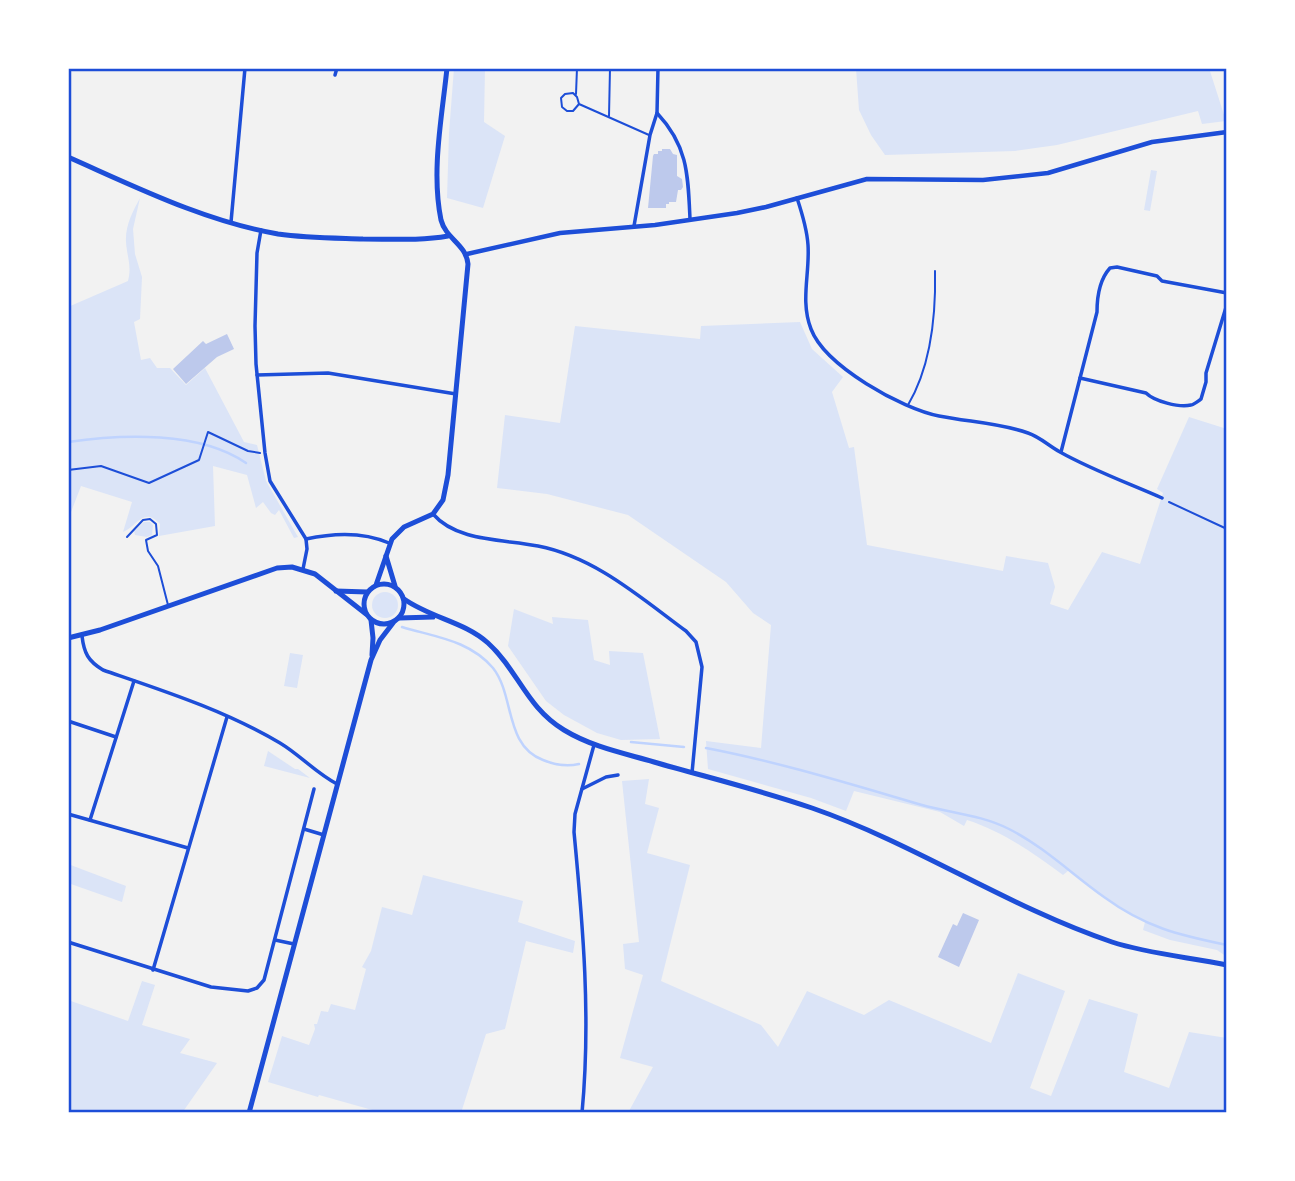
<svg xmlns="http://www.w3.org/2000/svg" width="1295" height="1181" font-family="'Times New Roman',serif">
<style>
.green{fill:#dbe4f7}
.lines{fill:none;stroke-linecap:round;stroke-linejoin:round}
.stream{stroke:#bfd3fe;stroke-width:2.5}
.building{fill:#bdc9ec}
.path{stroke:#1d4ed8;stroke-width:2}
.service{stroke:#1d4ed8;stroke-width:2}
.minor{stroke:#1d4ed8;stroke-width:3.5}
.tertiary{stroke:#1d4ed8;stroke-width:4.5}
.secondary{stroke:#1d4ed8;stroke-width:5}
.primary{stroke:#1d4ed8;stroke-width:5}
.neatline{fill:none;stroke:#1d4ed8;stroke-width:2.5}
</style>
<rect width="100%" height="100%" fill="#f2f2f2"/>
<g class="green">
<polygon points="454,68 485,68 484,122 505,136 483,208 447,198 449,133"/>
<polygon points="856,68 1209,68 1226,121 1202,124 1198,111 1057,145 1015,151 885,155 871,135 859,110"/>
<polygon points="1151,170 1157,171 1150,211 1144,210"/>
<path d="M140,198L133,229L135,254L142,277L140,319L134,322L141,360L150,358L157,368H170L186,385L205,368L244,442L257,445L266,481L298,537L294,538L279,510L275,515L271,513L263,502L256,508L247,475L213,466L215,526L159,536L160,524C144,506 137,526 123,532L132,502L81,486L68,520V307L128,281C132,266 127,257 126,242C125,226 133,211 140,198Z"/>
<path d="M800,322L812,349L843,377L832,392L849,448L854,447L867,545L1003,571L1006,556L1048,563L1055,587L1050,604L1068,610L1102,552L1140,564L1163,493L1157,489L1189,417L1227,429V957L1217,950L1170,940L1143,930L1145,922L1107,899L1069,870L1063,875C1033,853 1004,832 967,820L964,826L940,812L854,791L846,811L811,798L708,769L706,741L761,748L771,625L753,613L726,582L628,515L547,494L497,488L505,415L560,423L575,326L700,339L701,326Z"/>
<polygon points="144,522 150,522 153,525 152,535 147,537 135,535 134,531"/>
<circle cx="385" cy="605" r="13"/>
<polygon points="514,609 553,624 552,617 588,620 594,660 610,665 609,651 643,653 660,739 621,740 597,733 564,715 546,701 508,646"/>
<polygon points="290,653 303,655 297,688 284,686"/>
<polygon points="268,751 295,769 298,769 310,778 264,766"/>
<polygon points="649,779 645,804 659,808 647,853 690,865 661,981 761,1025 778,1047 807,991 864,1015 889,1000 991,1043 1018,973 1065,991 1030,1088 1051,1096 1089,999 1138,1014 1124,1072 1169,1088 1189,1032 1227,1038 1227,1113 633,1113 629,1111 653,1067 620,1058 643,975 625,969 623,944 639,942 622,781"/>
<polygon points="68,864 126,886 122,902 68,883"/>
<polygon points="423,875 523,901 518,922 575,941 573,953 526,941 505,1029 486,1034 461,1113 383,1113 319,1095 318,1097 268,1082 282,1036 309,1045 315,1029 314,1024 317,1024 321,1011 328,1012 331,1004 355,1010 366,969 362,967 371,951 382,907 412,915"/>
<polygon points="142,981 155,985 142,1025 190,1039 180,1053 217,1063 182,1113 68,1113 68,1000 128,1021"/>
</g>
<g class="lines">
<g class="stream">
<path d="M68,442C122,434 200,431 246,463"/>
<path d="M402,627C435,637 469,640 493,668C515,696 504,745 543,760C555,765 566,767 579,764"/>
<polyline points="631,742 684,747"/>
<path d="M706,748C779,762 850,784 922,805C951,813 982,815 1009,829C1043,846 1073,875 1104,897C1145,927 1178,935 1227,945"/>
</g>
</g>
<g class="building">
<polygon points="662,149 670,149 673,154 677,155 677,176 682,179 683,187 681,190 678,190 676,202 669,202 669,204 666,204 666,208 648,208 653,156 654,154 658,154 658,151 662,151"/>
<polygon points="227,334 234,349 217,357 186,384 173,369 203,341 206,344"/>
<polygon points="963,913 979,920 959,967 938,957 953,924 957,926"/>
</g>
<g class="lines">
<g class="path">
<polyline points="68,470 101,466 149,483 199,460 208,432 248,451 260,453"/>
<polyline points="1169,502 1227,529"/>
</g>
<g class="service">
<polyline points="576,94 577,68"/>
<polyline points="579,104 573,111 567,111 562,107 561,98 565,94 573,93 577,97 579,104 649,135"/>
<polyline points="609,116 610,68"/>
<path d="M908,405C931,366 936,316 935,271"/>
<polyline points="127,537 143,520 150,519 156,524 157,535 146,540 148,551 158,566 168,605"/>
</g>
<g class="minor">
<polyline points="335,75 337,68"/>
<path d="M657,113C688,146 688,175 690,219"/>
<path d="M797,198C802,213 807,229 808,245C810,273 800,301 811,329C825,366 902,409 939,416C969,422 1000,423 1028,433C1040,437 1049,446 1060,452C1092,470 1128,483 1162,498"/>
<polyline points="231,222 245,68"/>
<polyline points="634,226 650,135 657,113 658,68"/>
<polyline points="261,230 257,253 255,326 256,364 265,453 270,481 306,539 307,549 303,569"/>
<polyline points="257,375 328,373 456,394"/>
<path d="M1080,378L1146,393C1154,401 1179,408 1191,405C1193,405 1200,400 1201,399L1206,382V373L1227,304"/>
<path d="M1061,452L1097,312C1097,297 1100,279 1110,268L1117,267L1157,276L1162,281L1227,293"/>
<path d="M433,514C457,542 504,539 538,546C595,557 641,598 686,631L696,642L702,667L692,773"/>
<path d="M306,539C333,533 364,532 389,543"/>
<path d="M82,636C84,653 88,661 103,670C164,691 224,710 280,743C300,755 316,773 337,784"/>
<polyline points="68,721 116,737"/>
<polyline points="582,789 606,777 618,775"/>
<polyline points="68,814 188,848"/>
<polyline points="90,820 134,681"/>
<polyline points="304,829 324,835"/>
<polyline points="275,940 294,944"/>
<polyline points="68,942 211,987 248,991 257,988 264,980 314,789"/>
<polyline points="153,970 227,717"/>
<path d="M582,1113C591,1018 583,926 574,832L575,814L594,745"/>
</g>
<polyline class="tertiary" points="467,254 560,233 655,225 737,213 766,207 867,179 983,180 1048,173 1152,142 1227,132"/>
<path class="secondary" d="M68,157C136,187 204,221 278,234C306,238 335,238 363,239C391,239 421,241 448,236"/>
<g class="primary">
<polyline points="386,556 395,586"/>
<circle cx="384" cy="604" r="20"/>
<path d="M376,585L392,539L404,527L433,514L443,500L448,475L468,264C466,244 446,239 441,220C431,171 442,117 447,68"/>
<polyline points="336,591 367,592"/>
<path d="M404,599C431,618 465,622 488,643C518,670 526,707 564,730C592,747 623,753 654,762C706,777 760,790 812,808C916,844 1008,907 1112,942C1149,954 1189,957 1227,965"/>
<polyline points="399,618 433,617"/>
<polyline points="371,620 373,638 372,655"/>
<polyline points="68,638 100,630 277,568 292,567 315,574 366,614"/>
<polyline points="249,1113 371,660 380,640 393,623"/>
</g>
</g>
<rect width="1295" height="1181" fill="none" stroke="#ffffff" stroke-width="140"/>
<rect x="70" y="70" width="1155" height="1041" class="neatline"/>
</svg>
